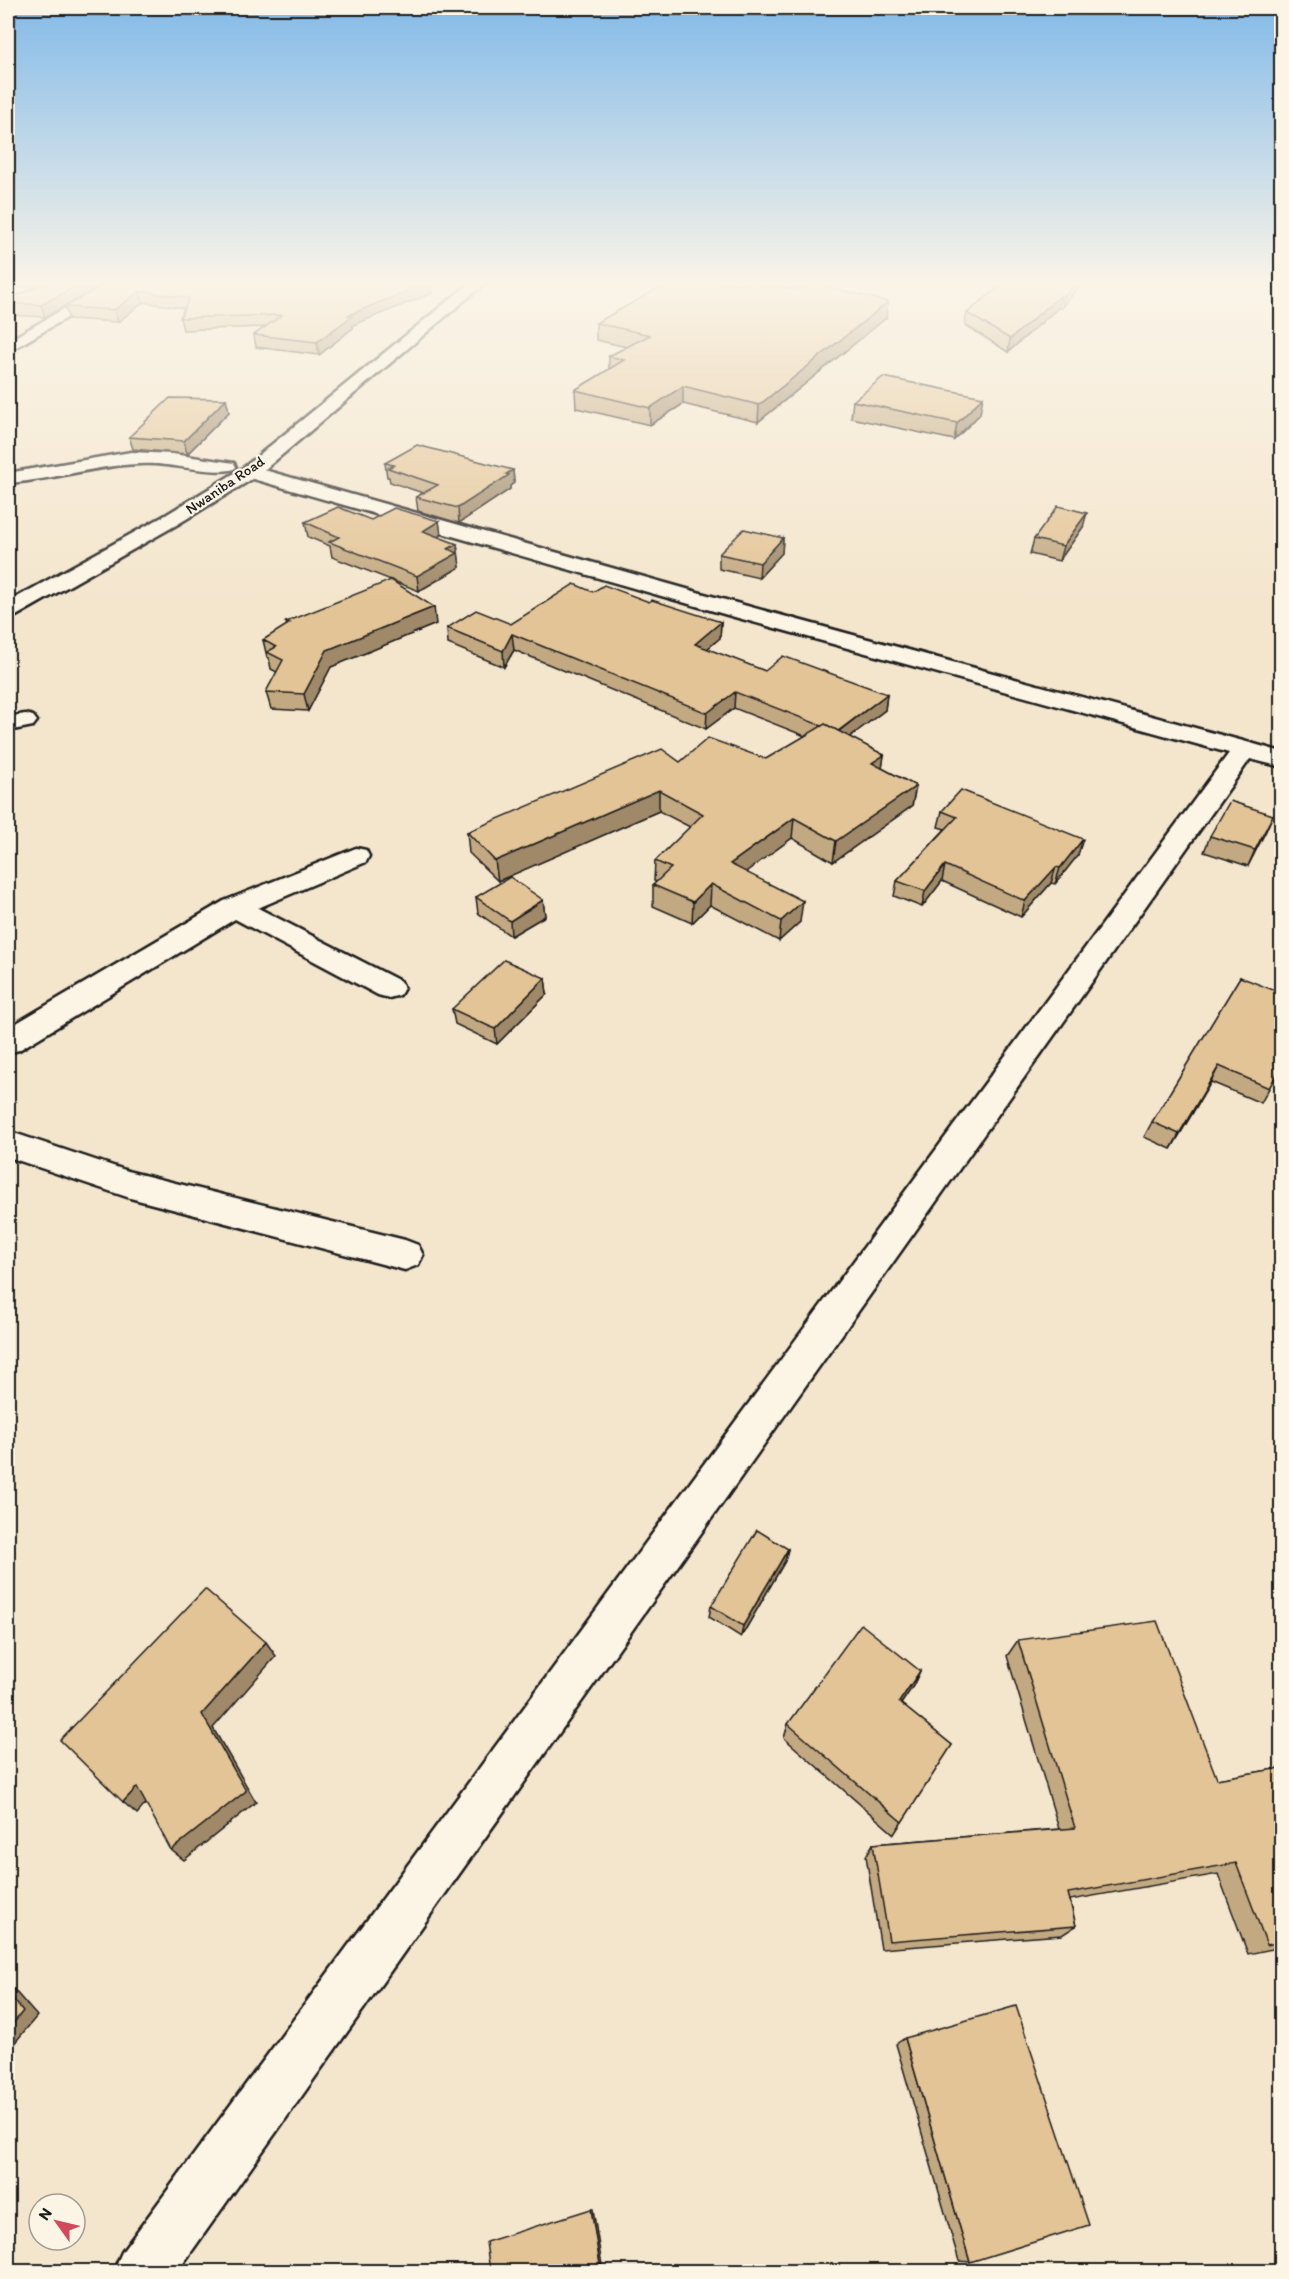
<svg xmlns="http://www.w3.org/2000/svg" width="1289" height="2279" font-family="Itim,sans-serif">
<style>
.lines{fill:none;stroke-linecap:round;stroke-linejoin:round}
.minor-casing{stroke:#1c1c1c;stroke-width:5}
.major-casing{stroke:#1c1c1c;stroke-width:5}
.minor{fill:#fcf5e5;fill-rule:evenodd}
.major{fill:#fcf5e5;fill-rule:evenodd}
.wall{fill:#c3a981;stroke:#1c1c1c;stroke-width:1.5}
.shaded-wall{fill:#9f8969;stroke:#1c1c1c;stroke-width:1.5}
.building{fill:#e3c496;stroke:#1c1c1c;stroke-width:1.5}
.labels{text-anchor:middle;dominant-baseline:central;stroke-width:4.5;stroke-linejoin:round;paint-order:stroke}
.far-street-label{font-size:15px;fill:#1c1c1c;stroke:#fcf5e5}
</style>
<rect width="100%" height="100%" fill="#f4e6cd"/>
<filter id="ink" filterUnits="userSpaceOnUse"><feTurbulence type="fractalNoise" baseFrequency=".0167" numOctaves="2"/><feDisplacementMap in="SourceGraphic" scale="12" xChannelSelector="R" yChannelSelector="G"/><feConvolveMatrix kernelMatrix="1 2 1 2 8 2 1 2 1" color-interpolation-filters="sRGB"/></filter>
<g filter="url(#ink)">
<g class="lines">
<defs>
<g id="minor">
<polygon points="109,283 126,283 8,352 8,341"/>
<path d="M131,452L172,454L234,463L236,467C230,477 170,464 155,464C104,462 57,480 8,483V473Z"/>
<polygon points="250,466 747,606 1254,744 1282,752 1282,767 1250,759 177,2272 113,2272 122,2252 1229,753 731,616 243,476 241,472 243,468"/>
<polygon points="25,714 33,716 37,721 33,726 8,731 8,717"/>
<polygon points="356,848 366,850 369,856 366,862 258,908 400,981 404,988 400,995 389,998 378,995 235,919 19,1050 8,1053 8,1028 224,901"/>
<polygon points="8,1131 131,1172 405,1240 418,1245 423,1255 418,1265 405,1270 130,1198 8,1157"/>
</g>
<polygon id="major" points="470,283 485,283 257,476 178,524 16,616 8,617 8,602 164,516 243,468"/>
</defs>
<use href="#minor" class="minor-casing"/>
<use href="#major" class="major-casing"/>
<use href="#minor" class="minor"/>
<use href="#major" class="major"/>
</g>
<g class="wall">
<polygon points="8,283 106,283 45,317 8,315 8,300 34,288 8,285"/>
<polygon points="107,283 430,283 432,293 353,325 353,328 319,355 256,347 254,335 265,327 183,330 180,318 184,308 143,302 118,322 69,319 65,307"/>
<polygon points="1004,283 1081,283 1062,308 1058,308 1008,352 965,325 967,313"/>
<polygon points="886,318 758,422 683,404 650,425 576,408 575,390 609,370 609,356 627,347 596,340 596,323"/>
<polygon points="226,399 229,412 187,454 133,449 129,437"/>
<polygon points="853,401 980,414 954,440 851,418"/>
<polygon points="385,463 513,470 514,483 510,486 510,489 459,523 418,511 416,497 423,493 390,482 389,477 387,477"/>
<polygon points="371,520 439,521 441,535 438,537 457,544 460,567 419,591 332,557 330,546 308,537 305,522"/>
<polygon points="1083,527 1059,561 1030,554 1034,539"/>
<polygon points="783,538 782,553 759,578 719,569 719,554"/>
<polygon points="593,592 649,602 721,622 720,638 707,649 765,671 887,694 885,710 849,737 884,755 882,768 916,786 912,806 833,862 792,838 745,872 800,922 779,941 710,905 692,923 653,906 653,885 657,882 654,881 655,861 690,827 659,811 498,881 469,853 467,832 680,762 766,759 805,736 734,708 706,729 514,650 504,667 448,644 447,628 511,624"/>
<polygon points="286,622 436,624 331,667 308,711 271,709 266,692 277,672 271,669 269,658 267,657 263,640 287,626"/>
<polygon points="942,811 1078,855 1055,884 1051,883 1021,917 942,881 922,907 894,896 897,881 945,829 938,827"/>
<polygon points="1273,815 1248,866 1204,852 1210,836"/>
<polygon points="476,897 543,900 545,916 511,936 478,913"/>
<polygon points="1240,977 1281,1066 1261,1103 1211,1082 1171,1149 1144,1137 1152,1122"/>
<polygon points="545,978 547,994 497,1044 455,1024 452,1009"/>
<polygon points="788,1549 785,1561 741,1637 709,1617 711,1606"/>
<polygon points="1018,1640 1217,1779 1281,1768 1281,1959 1277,1948 1248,1954 1218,1874 1070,1900 1076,1926 1062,1935 881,1949 866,1856 873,1844 1059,1829 1007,1656"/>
<polygon points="920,1671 913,1686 901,1704 952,1745 894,1834 784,1738 788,1724"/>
<polygon points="905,2038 970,2262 959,2261 896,2044"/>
</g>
<g class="shaded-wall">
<polygon points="82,283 106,283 45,317 41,305"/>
<polygon points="428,283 430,283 432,293 353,325 353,328 319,355 317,342 348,315"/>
<polygon points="1075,283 1081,283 1062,308 1064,296"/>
<polygon points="140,291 143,302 118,322 114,310"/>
<polygon points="1061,295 1058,308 1008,352 1010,339"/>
<polygon points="888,302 886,318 758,422 759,405"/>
<polygon points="683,386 683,404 650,425 650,408"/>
<polygon points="983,397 980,414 954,440 957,423"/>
<polygon points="226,399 229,412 187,454 184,441"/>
<polygon points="513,470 514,483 510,486 510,489 459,523 458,508"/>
<polygon points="1087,513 1083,527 1059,561 1063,546"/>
<polygon points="439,521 441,535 425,545 423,531"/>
<polygon points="783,538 782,553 759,578 760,563"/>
<polygon points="457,544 460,567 419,591 417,576 448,549"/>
<polygon points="434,607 436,624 331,667 308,711 304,694 327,650"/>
<polygon points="721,622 720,638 694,660 695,644"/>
<polygon points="512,634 514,650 504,667 503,651"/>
<polygon points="735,692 734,708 706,729 707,713"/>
<polygon points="887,694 885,710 835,748 838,732"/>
<polygon points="884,755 881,776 872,763"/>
<polygon points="916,786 912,806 833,862 836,841"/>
<polygon points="659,790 659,811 498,881 495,861"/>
<polygon points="1273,815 1266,831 1248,866 1255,850"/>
<polygon points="794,818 792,838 728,885 730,864"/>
<polygon points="1083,839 1078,855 1055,884 1060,868"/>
<polygon points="945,865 942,881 922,907 925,891"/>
<polygon points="1056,867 1051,883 1021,917 1025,901"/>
<polygon points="711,884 710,905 692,923 693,902"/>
<polygon points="543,900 545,916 511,936 510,921"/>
<polygon points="803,901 800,922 779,941 781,921"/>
<polygon points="545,978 547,994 497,1044 495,1029"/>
<polygon points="1219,1066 1211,1082 1171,1149 1179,1134"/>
<polygon points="788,1549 785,1561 741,1637 743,1626"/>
<polygon points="266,1642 276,1656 213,1728 256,1802 184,1860 171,1850 202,1714"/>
<polygon points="920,1671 913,1686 892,1717 899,1702"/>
<polygon points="137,1787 150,1799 137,1814 123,1802"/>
<polygon points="8,1983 37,2016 8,2051"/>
<polygon points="591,2209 593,2209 603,2271 601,2271"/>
</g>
<g class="building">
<polygon points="45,283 82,283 41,305 8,303 8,300"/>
<polygon points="107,283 428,283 348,315 352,316 317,342 254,335 282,315 180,318 189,298 140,291 114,310 65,307"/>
<polygon points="668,283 754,283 798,290 813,283 888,302 759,405 683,386 650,408 575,390 624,360 609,356 650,335 596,323"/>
<polygon points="1005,283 1075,283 1064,296 1061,295 1010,339 967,313"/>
<polygon points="883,377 983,397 957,423 853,401"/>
<polygon points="170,398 226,399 184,441 129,437"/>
<polygon points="417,445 513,470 506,474 509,475 458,508 416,497 438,485 388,468 394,465 385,463"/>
<polygon points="1058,506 1087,513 1063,546 1034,539"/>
<polygon points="338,507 371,520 394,508 439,521 423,531 457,544 448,549 458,553 417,576 329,542 339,537 305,522"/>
<polygon points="744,529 783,538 760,563 719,554"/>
<polygon points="391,580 434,607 327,650 304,694 266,692 283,660 267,652 276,647 263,640 290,623 286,622"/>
<polygon points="574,584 593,592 604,585 649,602 652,600 721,622 695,644 765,671 783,656 887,694 838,731 825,724 822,726 735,692 707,713 512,634 503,651 447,628 476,610 511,624"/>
<polygon points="825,724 884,755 872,763 916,786 836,841 794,818 730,864 803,901 781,921 711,884 693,902 653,885 671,868 655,861 703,814 659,790 495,861 467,832 662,749 680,762 708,738 766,759"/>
<polygon points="961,790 1083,839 1060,868 1056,867 1025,901 945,865 925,891 897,881 957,817 942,811"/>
<polygon points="1230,801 1273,815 1255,850 1210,836"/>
<polygon points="510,877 543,900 510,921 476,897"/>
<polygon points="504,960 545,978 495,1029 452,1009"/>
<polygon points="1240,977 1281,993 1281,1066 1269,1088 1219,1066 1179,1134 1152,1122"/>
<polygon points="757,1530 788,1549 743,1626 711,1606"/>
<polygon points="205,1589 266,1642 202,1714 246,1791 171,1850 137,1787 123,1802 60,1740"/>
<polygon points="1157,1621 1217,1779 1281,1768 1281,1942 1267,1945 1236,1863 1068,1893 1076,1926 889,1941 873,1844 1075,1828 1018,1640"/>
<polygon points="861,1624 920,1671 899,1702 952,1745 902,1822 788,1724"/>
<polygon points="8,1993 23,2011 8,2030"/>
<polygon points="1016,2006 1089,2225 970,2262 905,2038"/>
<polygon points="591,2209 601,2271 490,2271 486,2242"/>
</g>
</g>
<linearGradient id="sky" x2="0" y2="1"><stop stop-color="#83bae8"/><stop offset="0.47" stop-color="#faf4e8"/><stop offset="1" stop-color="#faf4e8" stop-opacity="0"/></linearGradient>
<rect width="1289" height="602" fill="url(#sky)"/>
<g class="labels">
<g class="far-street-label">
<text transform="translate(225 485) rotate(-34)">Nwaniba Road</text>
</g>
</g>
<rect width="1289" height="2279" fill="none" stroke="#fcf5e5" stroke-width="30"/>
<rect x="15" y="15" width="1259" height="2249" fill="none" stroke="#1c1c1c" stroke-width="2" filter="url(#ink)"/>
<g transform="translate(57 2222) rotate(304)"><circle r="28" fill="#fcf5e5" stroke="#a29e95" stroke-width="1.5"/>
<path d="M0-4.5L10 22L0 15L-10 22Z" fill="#d1495b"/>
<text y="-9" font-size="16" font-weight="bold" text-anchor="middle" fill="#1c1c1c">N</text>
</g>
</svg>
